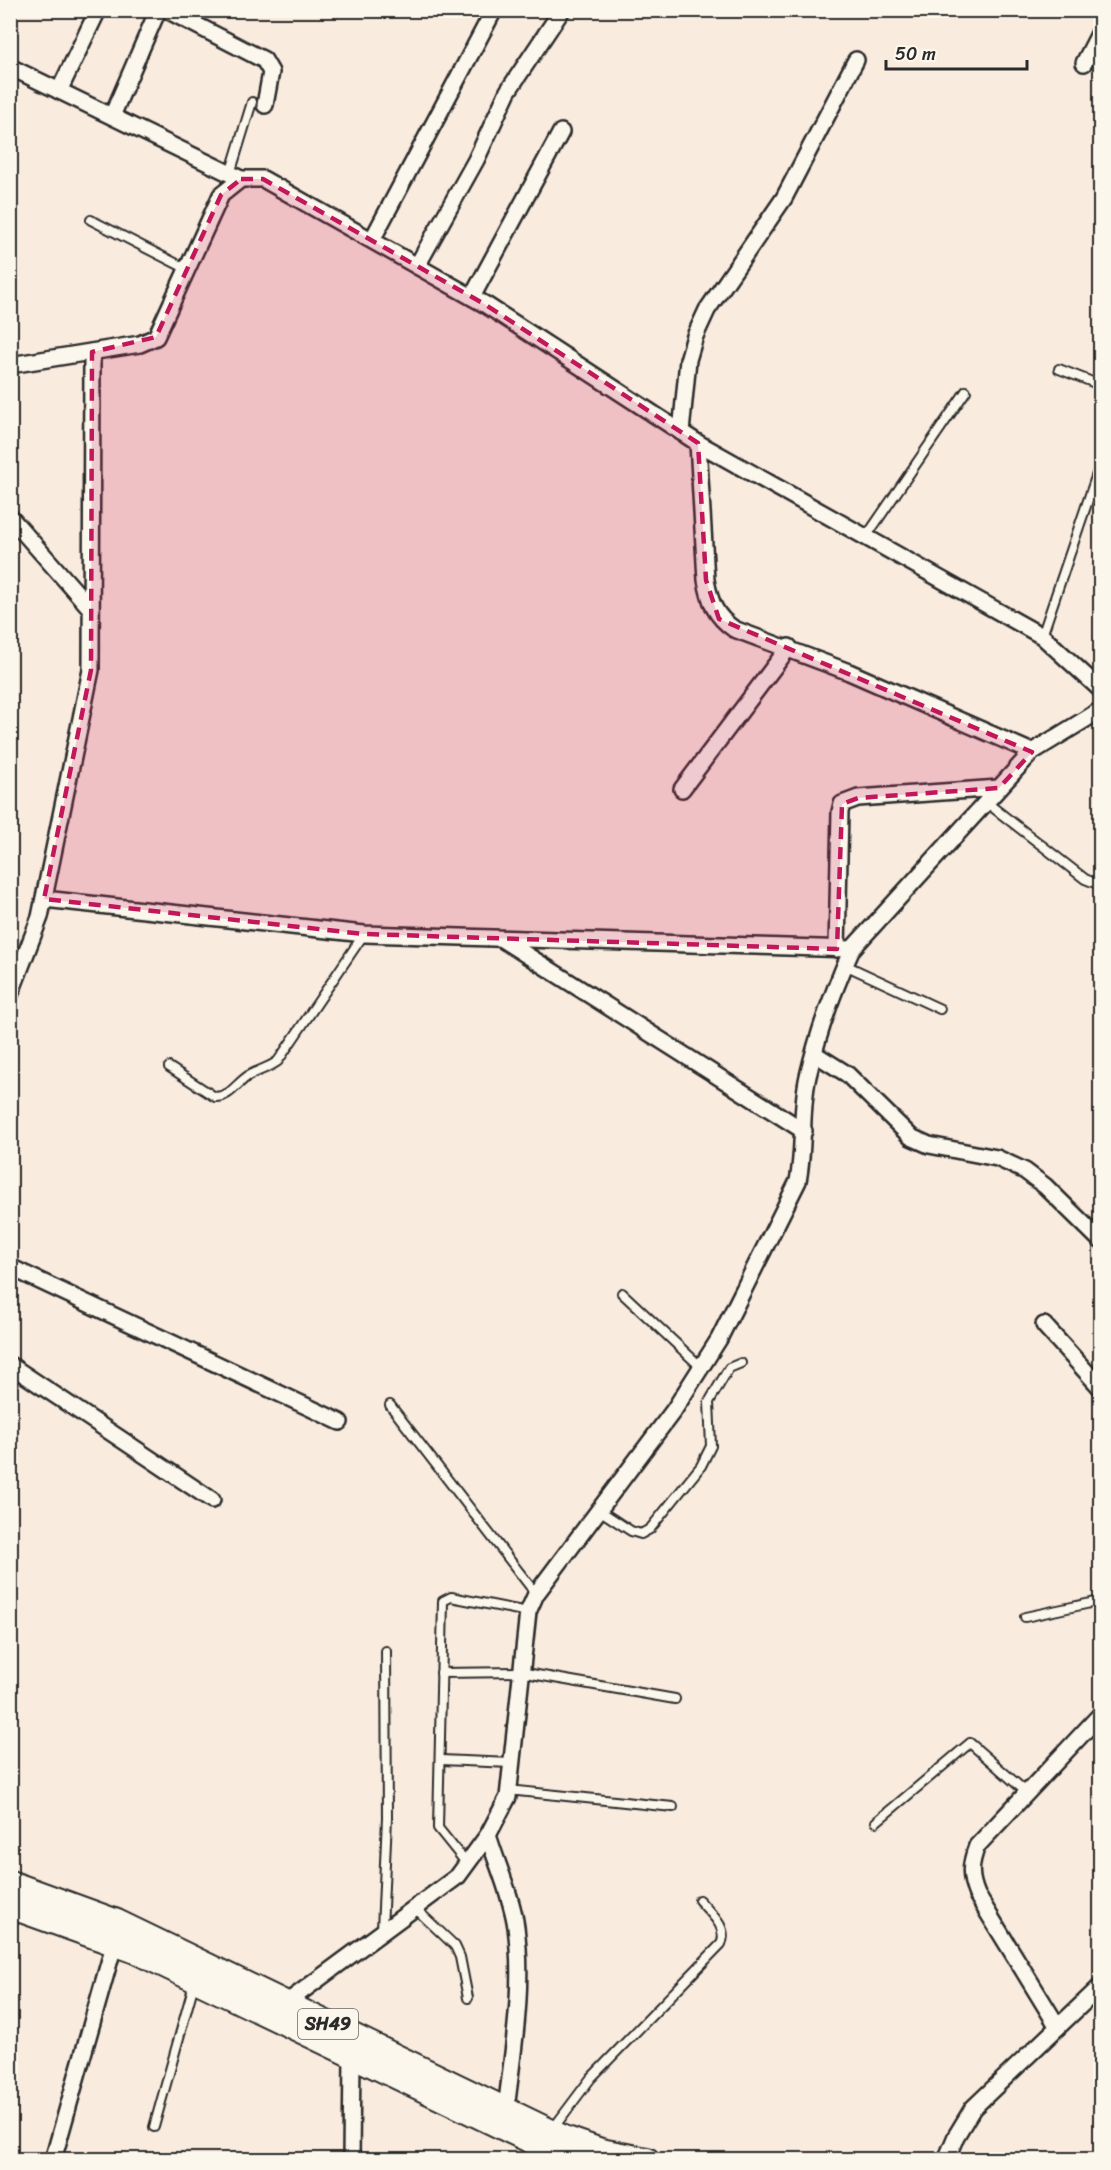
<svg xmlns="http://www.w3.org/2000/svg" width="1111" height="2170" font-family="Sriracha,sans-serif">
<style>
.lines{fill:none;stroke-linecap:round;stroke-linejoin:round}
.lane-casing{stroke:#2b2b2b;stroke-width:12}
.street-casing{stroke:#2b2b2b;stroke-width:20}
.primary-casing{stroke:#2b2b2b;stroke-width:28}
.lane{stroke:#fbf7ec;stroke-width:8}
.street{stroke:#fbf7ec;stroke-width:15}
.primary{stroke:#fbf7ec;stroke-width:24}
.marked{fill:#c2185b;fill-opacity:0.2;stroke:#c2185b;stroke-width:4.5;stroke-dasharray:12 8;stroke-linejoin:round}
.labels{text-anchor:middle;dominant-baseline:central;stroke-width:4.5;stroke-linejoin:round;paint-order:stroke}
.shield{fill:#fbf7ec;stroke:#696865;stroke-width:1.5}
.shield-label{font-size:18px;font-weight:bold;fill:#2b2b2b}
</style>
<rect width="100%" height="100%" fill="#faebdf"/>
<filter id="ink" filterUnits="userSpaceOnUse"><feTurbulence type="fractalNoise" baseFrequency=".0167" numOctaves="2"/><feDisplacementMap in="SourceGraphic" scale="12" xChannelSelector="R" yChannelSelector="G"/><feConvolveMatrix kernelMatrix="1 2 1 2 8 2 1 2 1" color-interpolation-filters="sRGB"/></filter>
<g filter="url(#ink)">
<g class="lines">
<defs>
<g id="lane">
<polyline points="230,174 252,102"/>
<polyline points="91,220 187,269"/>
<polyline points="1059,369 1100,385"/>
<polyline points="866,537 966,391"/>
<polyline points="1042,636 1100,465"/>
<polyline points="986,802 1085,879 1100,885"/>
<polyline points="845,965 940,1009"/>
<path d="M169,1067L215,1097C230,1097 236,1084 248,1076C258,1070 269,1068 278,1061L364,934"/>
<polyline points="622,1293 701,1367"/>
<polyline points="390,1405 536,1594"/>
<polyline points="599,1510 631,1531 641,1534 650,1529 701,1466 711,1446 709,1402 729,1368 741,1363"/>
<polyline points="1025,1617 1100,1601"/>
<polyline points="441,1673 520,1672 675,1699"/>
<polyline points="441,1760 511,1763"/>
<polyline points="508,1790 673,1807"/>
<polyline points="876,1822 970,1743 1026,1792"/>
<polyline points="467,1864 438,1828 443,1601 451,1597 528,1612"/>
<polyline points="416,1909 455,1946 460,1957 468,1998"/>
<polyline points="382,1930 387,1818 386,1651"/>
<polyline points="154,2127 194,1984"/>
<path d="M552,2130L591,2078L721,1944C729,1927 709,1912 699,1900"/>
</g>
<g id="street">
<polyline points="167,10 264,60 271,72 265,105"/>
<polyline points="1084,63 1100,32"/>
<polyline points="10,67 241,179"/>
<polyline points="59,91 98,10"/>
<polyline points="112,116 158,10"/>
<polyline points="372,240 494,10"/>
<polyline points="417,266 476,160 508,91 562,10"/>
<polyline points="472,297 561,132"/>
<polyline points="10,365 140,344 156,337 221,195 241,179 263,179 486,305 698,443 1042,636 1100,689"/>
<polyline points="681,432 688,360 695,336 707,310 784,198 856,60"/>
<path d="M698,443L706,580C710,602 715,616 734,629L849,672L1032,752"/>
<polyline points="10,517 91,609"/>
<polyline points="682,789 789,647"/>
<polyline points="44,899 364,934 852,949"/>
<polyline points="503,940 804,1131"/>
<polyline points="837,949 840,812 842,804 858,798 999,788"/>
<polyline points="10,995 40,917 91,670 92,352"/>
<polyline points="815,1054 847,1074 911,1137 929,1145 997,1158 1025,1171 1045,1186 1100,1240"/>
<polyline points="10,1267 340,1422"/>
<polyline points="1044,1325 1100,1387"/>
<polyline points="10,1365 212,1500"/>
<path d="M488,1835C497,1865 512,1897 516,1927C524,1988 513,2050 506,2110"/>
<path d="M286,2003L458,1876L488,1835L508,1797L528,1612L536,1594L674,1410L719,1339L798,1181C805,1146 800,1110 808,1076C818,1033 834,989 852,949L1032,752L1099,711"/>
<path d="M1058,2027L977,1895C969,1876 970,1864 977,1846L1100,1715"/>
<polyline points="53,2160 116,1938"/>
<polyline points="351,2160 352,2056"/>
<polyline points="946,2160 956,2136 973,2108 1100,1987"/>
</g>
<g id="primary">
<polyline points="10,1883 117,1922 564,2138 601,2151 647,2160"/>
<polyline points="10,1906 133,1950 571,2160"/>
</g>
</defs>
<use href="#lane" class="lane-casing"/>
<use href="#street" class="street-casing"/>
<use href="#primary" class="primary-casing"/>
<use href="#lane" class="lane"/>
<use href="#street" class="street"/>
<use href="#primary" class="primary"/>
</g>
</g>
<path class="marked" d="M241,179H263L486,305L698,443L706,580L719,619L1032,752L999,788L858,798L842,804L837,949L364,934L44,899L91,670L92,352L156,337L221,195Z"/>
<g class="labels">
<rect class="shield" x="298" y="2009" width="60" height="30" rx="4.5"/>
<g class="shield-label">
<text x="328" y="2024">SH49</text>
</g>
</g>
<rect width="1111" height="2170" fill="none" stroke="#fbf7ec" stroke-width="36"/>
<rect x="18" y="18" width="1075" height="2134" fill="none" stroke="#2b2b2b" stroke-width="2" filter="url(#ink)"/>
<path d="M886 60v9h141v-9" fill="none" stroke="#2b2b2b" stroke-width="3"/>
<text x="895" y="60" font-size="18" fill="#2b2b2b" stroke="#fbf7ec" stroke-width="4.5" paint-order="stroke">50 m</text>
</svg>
